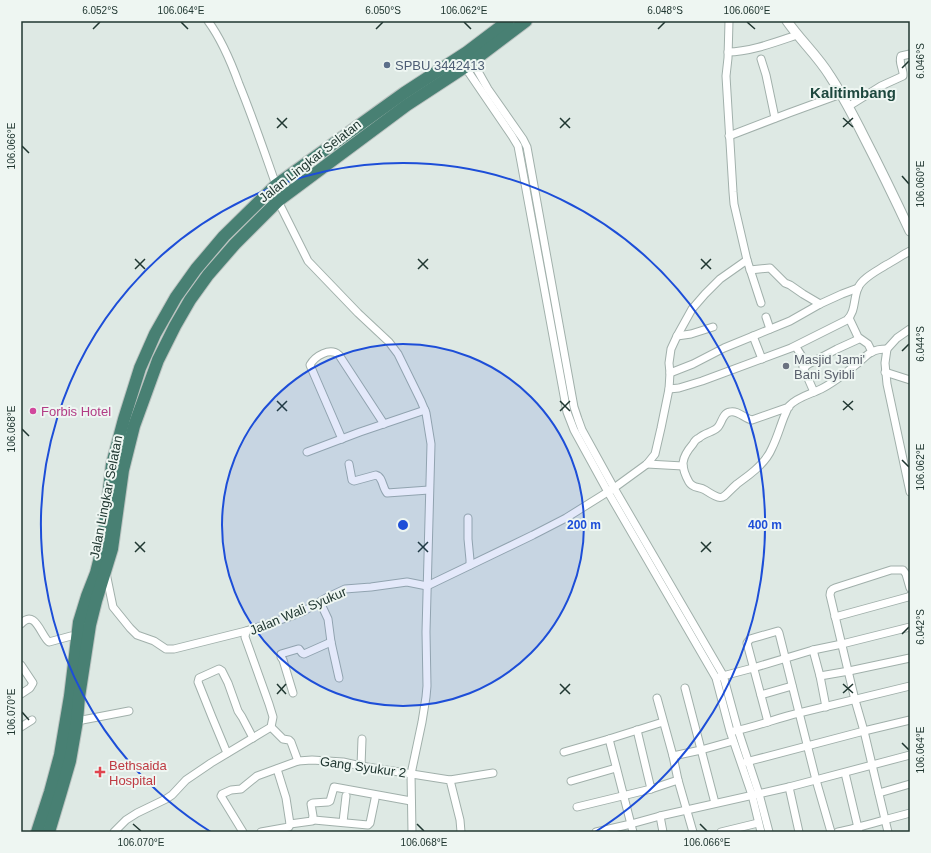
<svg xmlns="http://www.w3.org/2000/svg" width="931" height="853" font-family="Helvetica,sans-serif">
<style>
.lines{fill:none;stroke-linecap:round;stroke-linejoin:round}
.minor-casing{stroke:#a1b0ab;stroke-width:9}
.tertiary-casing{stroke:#a1b0ab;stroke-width:11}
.trunk-casing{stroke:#bcc3c1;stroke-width:14}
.minor{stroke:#fff;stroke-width:7}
.tertiary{stroke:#fff;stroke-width:9}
.trunk{stroke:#488073;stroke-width:12}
.ticks{fill:none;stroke:#203731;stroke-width:1.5}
.ring{fill:none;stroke:#1d4ed8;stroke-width:2}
.service-dot{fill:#5c6f8a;stroke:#eef6f2;stroke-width:1.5}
.worship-dot{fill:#6b7280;stroke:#eef6f2;stroke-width:1.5}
.hotel-dot{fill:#d1479c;stroke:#eef6f2;stroke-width:1.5}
.health-dot{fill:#e0444e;stroke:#eef6f2;stroke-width:1.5}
.labels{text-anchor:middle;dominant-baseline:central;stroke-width:4;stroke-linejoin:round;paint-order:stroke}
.service-label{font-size:13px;fill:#4e5e75;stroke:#eef6f2;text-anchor:start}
.street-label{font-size:13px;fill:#203731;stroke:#eef6f2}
.worship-label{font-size:13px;fill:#5b616d;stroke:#eef6f2;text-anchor:start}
.hotel-label{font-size:13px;fill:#b23c85;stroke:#eef6f2;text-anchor:start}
.health-label{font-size:13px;fill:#be3a42;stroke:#eef6f2;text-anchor:start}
.quarter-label{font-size:15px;font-weight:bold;fill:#1d483e;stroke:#eef6f2}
.centre{fill:#1d4ed8;stroke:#eef6f2;stroke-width:2}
.ring-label{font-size:12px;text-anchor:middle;font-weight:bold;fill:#1d4ed8;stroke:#eef6f2;stroke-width:4;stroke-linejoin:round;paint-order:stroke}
.neatline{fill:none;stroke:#203731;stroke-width:1.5}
.ticks-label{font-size:10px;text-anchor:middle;fill:#203731}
</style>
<rect width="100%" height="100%" fill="#dee9e4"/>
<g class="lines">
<defs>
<g id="minor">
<path d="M208,21C222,40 231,62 239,84C253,118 264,151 276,185"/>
<polyline points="729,21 728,58 726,76 733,192 734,204 747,260 761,303"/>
<path d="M728,52C750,52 776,42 797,35"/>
<polyline points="471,59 488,89 523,139 527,147 574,407 578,419 582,430 614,488 723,675 738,730 759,794 769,832"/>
<polyline points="761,59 766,75 775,118"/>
<polyline points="465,64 465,67 512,136 518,146 521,162 567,412 574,430 608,492 716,678 730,731 752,795 761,832"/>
<path d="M849,106L881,86L903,76C904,69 898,63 901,56L910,54"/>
<polyline points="729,136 789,113 841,94"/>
<polyline points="278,201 308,261 358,313 389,342 398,354 421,401 426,413 431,444 426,632 427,686 426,697 422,722 411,774 412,832"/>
<polyline points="750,270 770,268 785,283 790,285 803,294 820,304"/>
<polyline points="766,317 770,329"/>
<polyline points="849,318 858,337 868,344 872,352"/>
<polyline points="910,329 897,338 887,349 885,363 887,384 910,492"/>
<polyline points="677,336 691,334 713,327"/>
<polyline points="753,336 762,359"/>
<polyline points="796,347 801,355 800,356 806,366"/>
<polyline points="885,372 910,380"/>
<polyline points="670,373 693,364 724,348 790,321 820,304 842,294 858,288"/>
<path d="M669,389L679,388L702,381L791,348L847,320C856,311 853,300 858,288C862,278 877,271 886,265C894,261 902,255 910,251"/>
<polyline points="814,392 803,367 837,349 859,339"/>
<path d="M789,407L752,420C745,419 738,410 730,412C722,413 722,424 717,428C713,432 704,433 699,438C696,439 694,442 693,444C681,458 680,466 689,482C693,489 699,486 705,490C725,503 721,498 737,484C741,481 745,478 749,475C758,468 768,458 772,448C777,438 780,427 784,417C786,413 787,409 789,406C797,397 811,394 821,389C835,382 847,372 858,363C863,359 867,354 872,352C877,349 882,349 887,349"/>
<path d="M342,439L310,365C315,356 330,347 339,355L384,424"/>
<polyline points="307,452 360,432 425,410"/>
<path d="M349,464L352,480L354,481L376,475C383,477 382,487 387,493L429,490"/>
<polyline points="647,464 683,466"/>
<polyline points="468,518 468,539 470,560 470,565"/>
<polyline points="106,573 113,607 130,628 137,635 154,641 166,649 174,649 246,631"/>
<polyline points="320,602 328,619 331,642 339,678"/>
<polyline points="835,617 908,597 910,596"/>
<path d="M21,624C35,608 41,636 49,642L71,636"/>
<polyline points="813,650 820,676 826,707"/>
<polyline points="21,665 33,683 30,688 21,694"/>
<polyline points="820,676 849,671 910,658"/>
<polyline points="719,677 753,668 813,650 842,644 910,627"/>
<polyline points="685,688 715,803"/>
<polyline points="293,693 283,660 281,657 281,654 298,649 299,649 302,653 304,654 331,642"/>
<polyline points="761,695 792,686"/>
<polyline points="657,698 673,756 678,780 693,832"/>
<polyline points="77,721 129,711"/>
<polyline points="768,722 747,643 750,639 778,631 779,633 816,780 831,832"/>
<polyline points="21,727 32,720"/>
<polyline points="271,727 283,739 289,740 291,742 298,761"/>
<polyline points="637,730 651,789"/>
<path d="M734,731C756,727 777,718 799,713C836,704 873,695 910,686"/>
<polyline points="609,739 633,832"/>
<polyline points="564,752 609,739 663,722"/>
<polyline points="227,753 212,717 198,682 199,678 219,669 222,671 228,683 238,711 242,717 253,738"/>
<polyline points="673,756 701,750 733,741"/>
<polyline points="746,762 864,731 910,720"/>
<polyline points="361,766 362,739"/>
<polyline points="845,773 859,832"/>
<polyline points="450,780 493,773"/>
<polyline points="571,781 616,768"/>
<polyline points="789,787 799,832"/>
<polyline points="879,793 910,784"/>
<polyline points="577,807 651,789 678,780"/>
<polyline points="660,816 663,832"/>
<polyline points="314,820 368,825 370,823 375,799"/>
<polyline points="343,822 346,796"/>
<polyline points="290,824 312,821 313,816 311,804 313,803 328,802 330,801 334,787 411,801"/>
<polyline points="114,832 126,820 137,813 166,799 172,795 186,780 211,763 271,727 273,717 269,704 245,637 246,631 289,617 304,611 326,598 345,589 371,587 407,582 427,586 533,535 566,518 614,488 647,464 655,454 661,428 669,389 670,373 669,363 671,349 677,336 692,309 705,294 720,279 747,260"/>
<polyline points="243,832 221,796 222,794 231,790 241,789 257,776 298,761 312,760 343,762 361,766 450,780 460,820 461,832"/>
<polyline points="261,832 289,827 290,824 286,798 277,769"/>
<polyline points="596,832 631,824 660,816 789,787 910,755"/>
<polyline points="721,832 758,823"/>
<path d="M838,832C862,827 886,819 910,813"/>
<path d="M888,832L864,731L855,700L830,595C830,591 832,589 835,588L891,570H903L906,574L910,588"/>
</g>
<path id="tertiary" d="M787,21C800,40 818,56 830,76C843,96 854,117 864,137C880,168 895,199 910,231"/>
<g id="trunk">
<polyline points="37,832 50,792 60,755 70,696 79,622 87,596 96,573 102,549 112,464 124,419 140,368 155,334 176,297 196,269 224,236 276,185 404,93 467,52 508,21"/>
<polyline points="49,832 61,792 70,761 77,721 79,697 90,625 96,601 112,549 123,470 134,426 158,360 175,326 190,300 208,275 235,244 278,201 407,105 465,67 526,21"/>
</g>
</defs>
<use href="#minor" class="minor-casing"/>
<use href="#tertiary" class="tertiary-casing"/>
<use href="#trunk" class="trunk-casing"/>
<use href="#minor" class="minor"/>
<use href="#tertiary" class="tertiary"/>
<use href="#trunk" class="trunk"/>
</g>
<path class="ticks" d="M181,22L188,29M464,22L471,29M747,22L755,29M93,29L100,22M376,29L383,22M658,29L665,22M902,68L909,61M277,118L287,128M560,118L570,128M843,118L853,127M843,127L853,118M277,128L287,118M560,128L570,118M22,146L29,153M902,176L909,184M135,259L145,269M418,259L428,269M701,259L711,269M135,269L145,259M418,269L428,259M701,269L711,259M902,351L909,344M277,401L287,411M560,401L570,411M843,401L853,410M843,410L853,401M277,411L287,401M560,411L570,401M22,429L29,436M902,460L909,467M135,542L145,552M418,542L428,552M701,542L711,552M135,552L145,542M418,552L428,542M701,552L711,542M902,634L909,627M277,684L286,694M560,684L570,694M843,684L853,693M843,693L853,684M277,694L286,684M560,694L570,684M22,712L29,720M902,743L909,750M133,824L141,831M417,824L424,831M700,824L707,831"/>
<circle cx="403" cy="525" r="181" fill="#1d4ed8" fill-opacity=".12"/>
<g class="ring">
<circle cx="403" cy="525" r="181"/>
<path d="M211 832A362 362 0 1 1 595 832"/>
</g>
<circle class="service-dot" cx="387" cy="65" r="4"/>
<circle class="worship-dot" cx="786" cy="366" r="4"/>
<circle class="hotel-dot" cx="33" cy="411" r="4"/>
<path class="health-dot" d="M98 766h4v4h4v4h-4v4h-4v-4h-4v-4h4z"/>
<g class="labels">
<g class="service-label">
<text x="395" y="65">SPBU 3442413</text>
</g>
<g class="street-label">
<text transform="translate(310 161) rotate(-38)">Jalan Lingkar Selatan</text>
<text transform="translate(106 497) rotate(-79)">Jalan Lingkar Selatan</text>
<text transform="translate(298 611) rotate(-23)">Jalan Wali Syukur</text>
<text transform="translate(363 767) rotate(8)">Gang Syukur 2</text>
</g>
<g class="worship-label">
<text x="794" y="359">Masjid Jami'<tspan x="794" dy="15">Bani Syibli</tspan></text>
</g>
<g class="hotel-label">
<text x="41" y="411">Forbis Hotel</text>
</g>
<g class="health-label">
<text x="109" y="765">Bethsaida<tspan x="109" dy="15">Hospital</tspan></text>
</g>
<g class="quarter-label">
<text x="853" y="92">Kalitimbang</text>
</g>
</g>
<circle cx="403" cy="525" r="6" class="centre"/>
<g class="ring-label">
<text x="584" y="529">200 m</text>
<text x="765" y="529">400 m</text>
</g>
<rect width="931" height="853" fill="none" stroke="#eef6f2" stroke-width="44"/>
<rect x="22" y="22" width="887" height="809" class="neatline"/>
<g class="ticks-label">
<text x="100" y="14">6.052°S</text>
<text x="181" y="14">106.064°E</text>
<text x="383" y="14">6.050°S</text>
<text x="464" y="14">106.062°E</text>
<text x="665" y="14">6.048°S</text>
<text x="747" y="14">106.060°E</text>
<text transform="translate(920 61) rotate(-90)" y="4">6.046°S</text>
<text transform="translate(11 146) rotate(-90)" y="4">106.066°E</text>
<text transform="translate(920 184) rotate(-90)" y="4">106.060°E</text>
<text transform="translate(920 344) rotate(-90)" y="4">6.044°S</text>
<text transform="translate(11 429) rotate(-90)" y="4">106.068°E</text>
<text transform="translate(920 467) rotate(-90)" y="4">106.062°E</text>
<text transform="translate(920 627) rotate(-90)" y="4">6.042°S</text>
<text transform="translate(11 712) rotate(-90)" y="4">106.070°E</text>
<text transform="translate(920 750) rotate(-90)" y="4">106.064°E</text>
<text x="141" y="846">106.070°E</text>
<text x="424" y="846">106.068°E</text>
<text x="707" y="846">106.066°E</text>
</g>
</svg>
